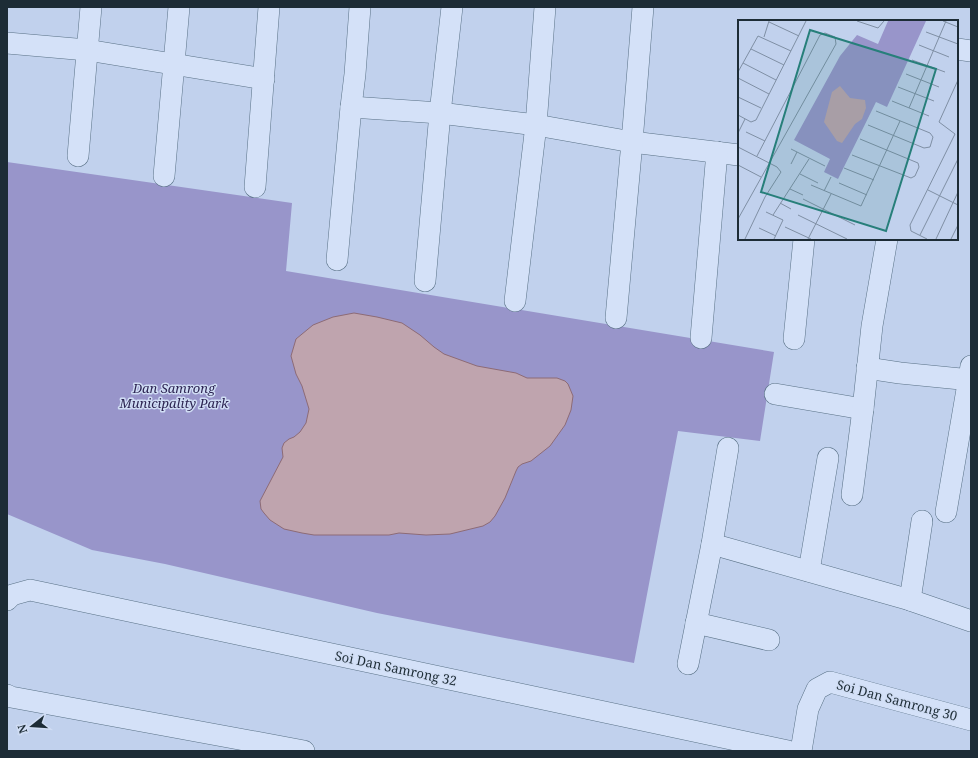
<svg xmlns="http://www.w3.org/2000/svg" width="978" height="758" font-family="'Noto Serif',serif">
<style>
.green{fill:#9895ca}
.water{fill:#bfa4ae;stroke:#8d6b76}
.lines{fill:none;stroke-linecap:round;stroke-linejoin:round}
.minor-casing{stroke:#597186;stroke-width:22}
.minor{stroke:#d4e1f8;stroke-width:21}
.labels{text-anchor:middle;dominant-baseline:central;stroke-width:3;stroke-linejoin:round;paint-order:stroke}
.park-label{font-size:13px;font-style:italic;fill:#2c2452;stroke:#d0ddf4}
.street-label{font-size:13px;fill:#1d2c36;stroke:#d0ddf4}
.inset-road{fill:none;stroke:#7f8fa4;stroke-width:1}
.view{fill:#277f7a;fill-opacity:0.15;stroke:#277f7a;stroke-width:2}
.inset-edge{fill:none;stroke:#1d2c36;stroke-width:2}
</style>
<rect width="100%" height="100%" fill="#c1d1ed"/>
<polygon class="green" points="7,162 292,203 286,271 774,352 760,441 678,431 634,663 377,613 165,564 92,550 7,514"/>
<polygon class="water" points="354,313 377,317 402,323 420,335 434,347 444,354 477,366 516,373 527,378 557,378 565,381 568,384 573,396 571,410 565,425 550,446 531,461 522,464 518,467 516,471 505,498 495,516 490,522 483,526 450,534 426,535 399,533 389,535 314,535 302,533 284,529 270,520 264,513 261,509 260,501 283,457 282,448 284,443 289,439 294,437 300,432 306,423 309,409 302,386 296,374 291,356 296,339 313,325 333,317"/>
<g class="lines">
<defs>
<g id="minor">
<polyline points="7,43 87,50 264,79"/>
<polyline points="957,49 971,51"/>
<polyline points="351,107 440,113 536,125 632,142 739,155"/>
<polyline points="78,156 91,7"/>
<polyline points="164,176 179,7"/>
<polyline points="255,187 269,7"/>
<polyline points="337,260 351,107 355,74 360,7"/>
<polyline points="425,281 440,113 452,7"/>
<polyline points="515,301 536,125 545,7"/>
<polyline points="616,318 632,142 643,7"/>
<polyline points="701,338 717,152"/>
<polyline points="794,339 804,239"/>
<polyline points="867,368 900,373 971,380"/>
<polyline points="775,394 863,409"/>
<polyline points="852,495 863,409 872,326 887,239"/>
<polyline points="946,512 971,366"/>
<polyline points="712,544 910,600 971,621"/>
<polyline points="809,571 828,458"/>
<polyline points="7,600 12,595 30,590 788,751"/>
<polyline points="910,600 922,521"/>
<polyline points="696,623 769,640"/>
<polyline points="688,664 712,544 728,448"/>
<polyline points="7,695 11,697 304,751"/>
<polyline points="801,751 808,709 817,689 830,682 971,720"/>
</g>
</defs>
<use href="#minor" class="minor-casing"/>
<use href="#minor" class="minor"/>
</g>
<g class="labels">
<g class="park-label">
<text x="174" y="388">Dan Samrong<tspan x="174" dy="15">Municipality Park</tspan></text>
</g>
<g class="street-label">
<text transform="translate(396 668) rotate(12)">Soi Dan Samrong 32</text>
<text transform="translate(897 700) rotate(15)">Soi Dan Samrong 30</text>
</g>
</g>
<g transform="translate(738 20)">
<rect width="220" height="220" fill="#c1d1ed"/>
<path d="M150,1H188L149,87L138,82L100,159L86,152L92,139L56,120L102,36L119,15L140,24Z" fill="#9895ca"/>
<path d="M102,66L112,78L127,80L128,88L124,99L117,104L104,123L99,121L86,102L94,72Z" fill="#bfa4ae"/>
<path class="inset-road" d="M119,1L140,8L146,1M205,1L220,7M31,2L61,16M188,12L220,24M26,17L31,1M181,25L211,37M13,29L46,45M174,40L207,52M5,43L38,60M0,52L20,16L53,31M168,54L201,67M0,58L31,74M160,67L196,81M0,77L23,88M154,81L191,96M171,88L208,1M0,95L13,102L18,100L68,1M130,105L186,128L192,127L195,117L192,113L138,91M8,112L27,121M0,113L7,99M0,127L39,147L43,152L27,177L7,219M53,129L87,146M114,135L173,158L177,156L181,147L180,143L122,119M53,144L59,132M0,145L23,157M106,148L136,160M62,154L80,163M101,163L129,175M73,165L123,186L162,101M52,169L65,175M190,170L220,185M86,171L93,157M65,179L117,205M42,183L53,189M28,192L45,200L36,219M35,195L71,139M60,195L109,219M0,199L98,24L97,17L87,13L82,15L19,136M47,207L73,219M21,208L38,216M182,215L220,139M70,219L93,174M189,219L173,211L172,205L217,114L201,102L220,60M198,219L220,172M213,219L220,205"/>
<path class="view" d="M72,10L198,49L148,211L23,172Z"/>
<rect width="220" height="220" class="inset-edge"/>
</g>
<rect width="978" height="758" fill="none" stroke="#1d2c36" stroke-width="16"/>
<g transform="translate(32 726) rotate(253)" stroke="#d0ddf4" stroke-width="3" paint-order="stroke">
<path d="M0-3L7 15L0 10L-7 15Z" fill="#1d2c36"/>
<text y="-6" font-size="11" font-weight="bold" text-anchor="middle" fill="#1d2c36">N</text>
</g>
</svg>
